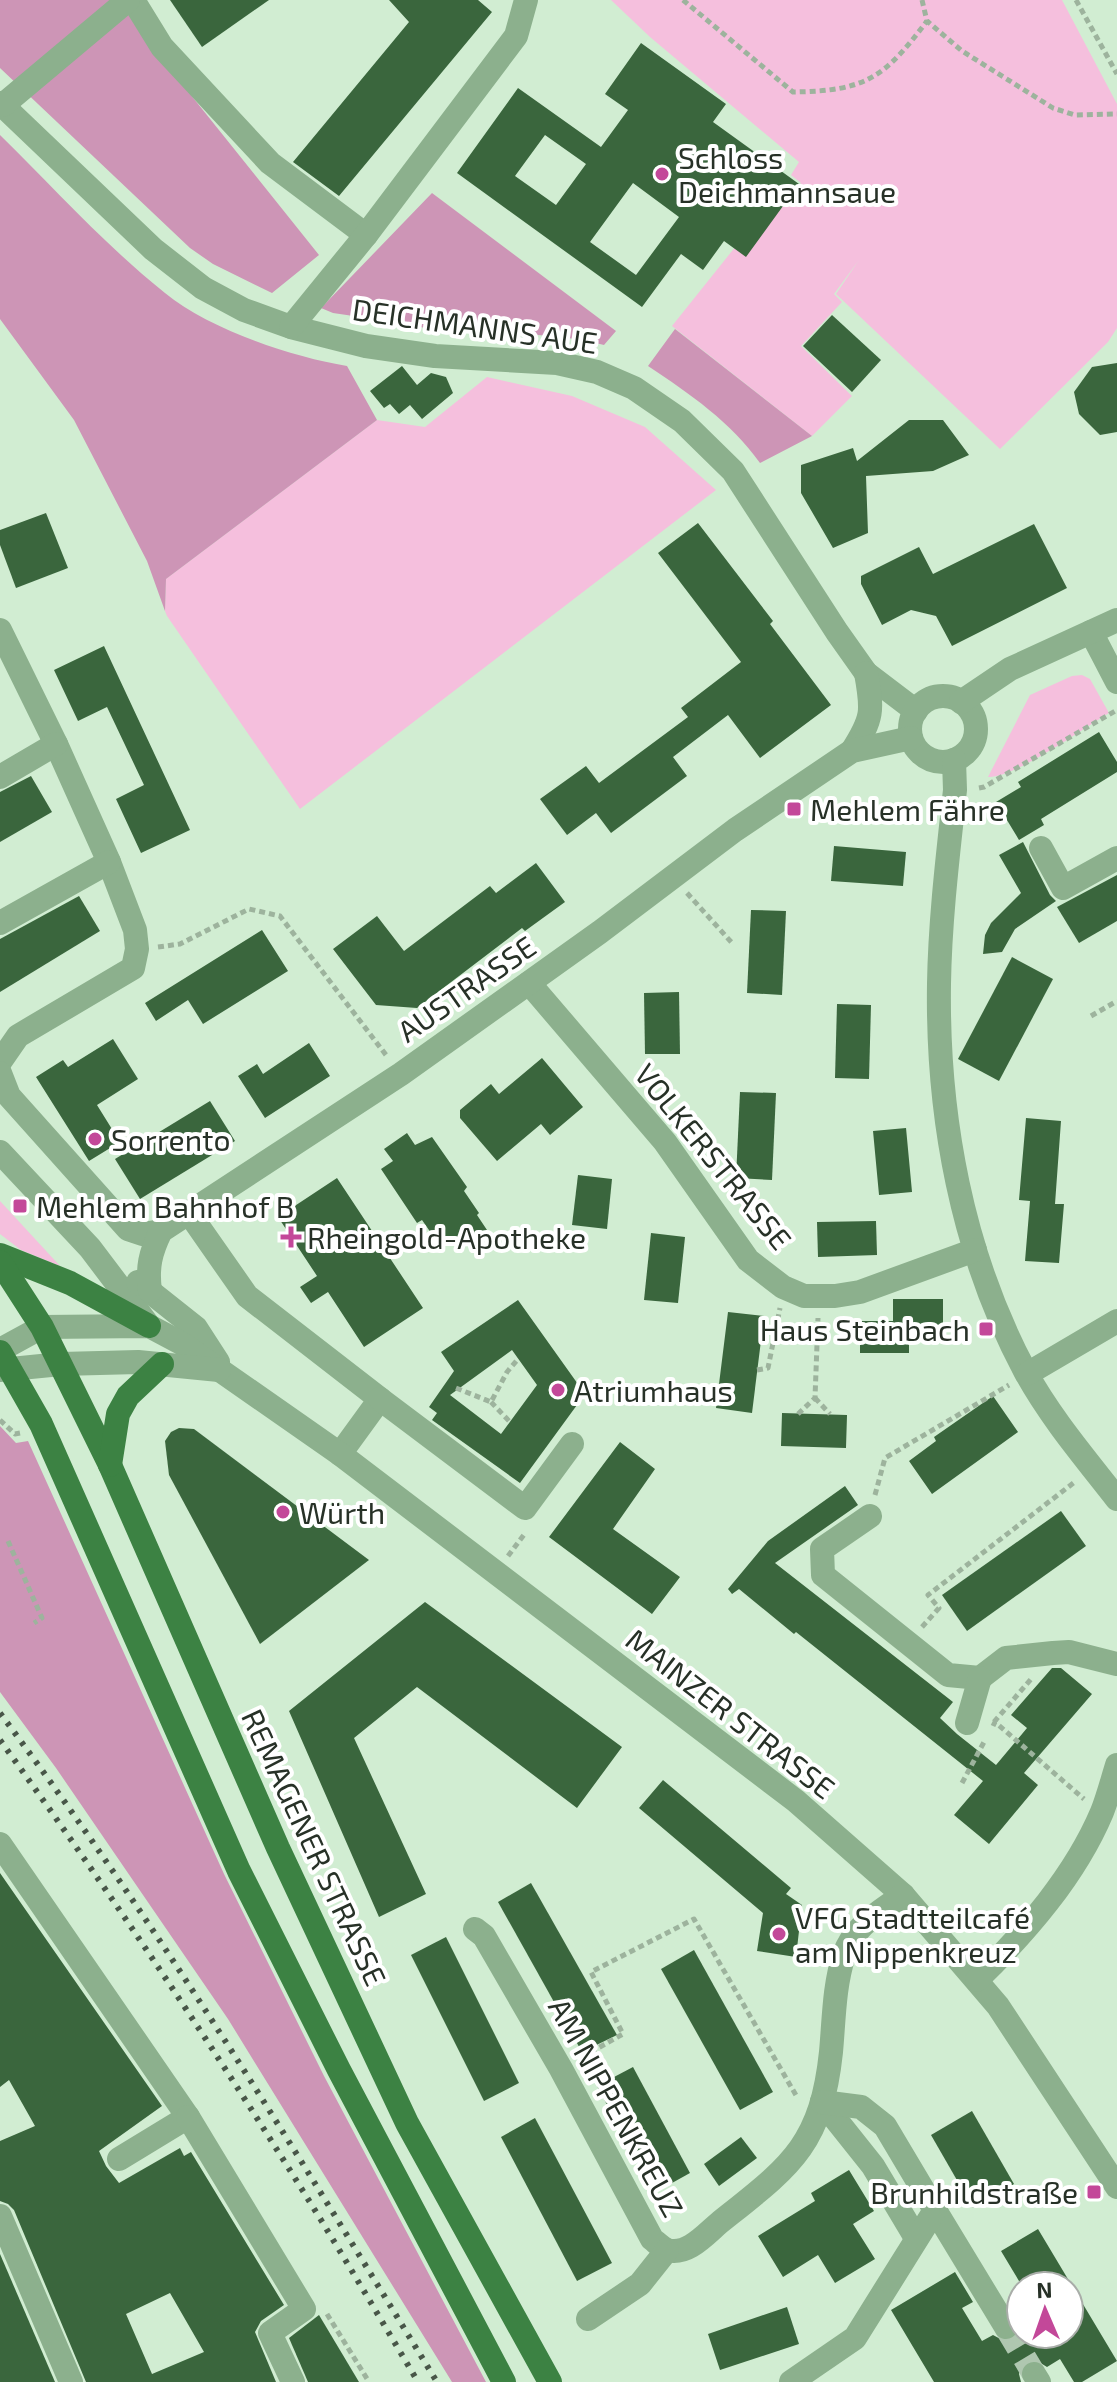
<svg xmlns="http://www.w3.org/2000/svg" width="1117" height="2382" font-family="'Exo 2',sans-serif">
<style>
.green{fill:#f5bfdd}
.forest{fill:#cd95b6}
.building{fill:#3a663d;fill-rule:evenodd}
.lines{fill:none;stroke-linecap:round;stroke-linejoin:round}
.minor-tunnel{stroke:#afc7b0;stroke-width:24;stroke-dasharray:24 12;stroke-linecap:butt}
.path{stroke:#9db39d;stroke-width:5;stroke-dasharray:6 4;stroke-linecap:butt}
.minor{stroke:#8cb08d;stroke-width:24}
.major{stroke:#3c8243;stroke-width:24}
.rail{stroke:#485648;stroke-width:6;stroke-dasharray:4 8;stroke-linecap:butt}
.poi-dot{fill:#c34899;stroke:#fff;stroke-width:3}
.labels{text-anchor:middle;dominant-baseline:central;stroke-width:8;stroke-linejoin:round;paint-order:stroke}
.poi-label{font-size:30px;fill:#273127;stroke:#fff;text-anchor:start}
.street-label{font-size:30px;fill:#273127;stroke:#fff}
</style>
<rect width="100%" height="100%" fill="#d1edd2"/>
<g class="green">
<polygon points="611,0 1062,0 1117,104 1117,328 1108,342 1000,449 836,294 859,260 834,294 842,302 801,346 852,396 812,436 672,326 736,246 746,253 801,183 791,175 799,162 650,37"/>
<polygon points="487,377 572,396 645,427 716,490 300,809 167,616 165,611 166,579 377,420 425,427"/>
<path d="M1082,675L1090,679L1109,713C1084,728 1013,779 988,777L1030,695L1072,676Z"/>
<polygon points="0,1201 60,1266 21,1250 0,1234"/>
</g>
<g class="forest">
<polygon points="0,0 125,0 166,64 319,255 272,293 213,264 190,248 0,68"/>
<path d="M0,135C54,188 106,246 165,293C209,329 291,357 347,366L377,420L166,579L165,611L147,561L74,420L0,319Z"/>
<path d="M432,193L616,331L604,345C554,332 506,335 456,331C414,328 374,319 333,313L321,308Z"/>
<path d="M675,329L812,436L760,463C731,422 690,394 648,366Z"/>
<polygon points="0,1426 16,1443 28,1441 224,1874 324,2076 486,2382 452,2382 228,2019 56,1768 0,1692"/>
</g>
<g class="building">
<polygon points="170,0 269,0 202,47"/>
<polygon points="389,0 478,0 492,12 339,196 293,162 409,22"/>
<path d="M641,43L726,104L713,122L799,184L746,257L724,241L703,270L681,254L642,307L457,173L518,88L601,147L628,110L605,94ZM545,135L586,164L556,205L515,176ZM633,183L679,217L636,275L590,242Z"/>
<polygon points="832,315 881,360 852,392 803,346"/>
<polygon points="1117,363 1117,432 1100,435 1079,414 1074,392 1092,367"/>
<polygon points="402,366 417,385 431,373 446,377 453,393 422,419 410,405 399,414 390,404 384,408 370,391"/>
<polygon points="909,420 943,420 969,455 933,471 866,476 868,533 833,548 801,493 801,465 853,448 857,461"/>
<polygon points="46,513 68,568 16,588 0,545 0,530"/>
<polygon points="698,523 773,621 770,624 831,705 760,758 728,715 673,757 687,776 611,833 596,813 567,835 540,799 586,766 599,783 688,717 681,708 741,662 658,553"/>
<polygon points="1034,524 1067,588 952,646 936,616 911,610 882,625 861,584 861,576 919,547 933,574"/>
<polygon points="104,646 190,830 141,853 116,799 144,785 107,707 78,721 54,670"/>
<polygon points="1099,732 1117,762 1117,772 1041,819 1044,825 1019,840 996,802 1021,787 1018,782"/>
<polygon points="31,776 52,812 0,842 0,792"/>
<polygon points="1023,842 1050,895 1056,901 1015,929 1002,952 983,954 985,935 991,923 1021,893 999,855"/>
<polygon points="834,846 906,852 903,886 831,881"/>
<polygon points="536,863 565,902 525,931 522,928 417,1008 376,1005 333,949 377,916 404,951 490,886 496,893"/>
<polygon points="1117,875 1117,921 1079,943 1057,907"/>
<polygon points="79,896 100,931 0,992 0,939"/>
<polygon points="751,910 786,911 782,995 747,993"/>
<polygon points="262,930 288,971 203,1024 188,1000 156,1021 145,1003"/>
<polygon points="1012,957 1053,979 999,1081 958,1059"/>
<polygon points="679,992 680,1054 645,1054 644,993"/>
<polygon points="837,1004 871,1005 869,1079 835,1078"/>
<polygon points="113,1039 138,1079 97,1105 120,1142 89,1161 36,1077 63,1060 68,1067"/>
<polygon points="309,1043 330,1076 265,1118 238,1076 257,1064 263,1074"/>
<polygon points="542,1058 583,1107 550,1135 541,1124 497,1161 460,1118 460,1110 491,1084 499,1094"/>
<polygon points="740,1092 776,1093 772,1180 736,1178"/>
<polygon points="210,1101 235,1141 140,1199 115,1159"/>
<polygon points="1026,1118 1061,1121 1055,1204 1064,1204 1059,1263 1025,1261 1030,1201 1019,1200"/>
<polygon points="906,1128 912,1192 879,1195 873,1131"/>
<polygon points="407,1133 415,1145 432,1137 467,1187 464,1191 479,1213 477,1215 487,1230 470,1242 466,1236 454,1245 448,1236 438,1243 422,1220 417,1223 381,1169 393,1161 384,1149"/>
<polygon points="578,1175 612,1179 607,1229 572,1225"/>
<polygon points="337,1178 423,1308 364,1347 328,1292 311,1303 300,1287 317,1276 278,1217"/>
<polygon points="876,1221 877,1255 818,1257 817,1222"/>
<polygon points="651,1233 685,1237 678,1303 644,1300"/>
<polygon points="893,1299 943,1299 943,1329 909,1329 909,1353 860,1353 860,1321 893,1321"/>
<path d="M518,1300L585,1394L520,1483L432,1420L437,1413L429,1407L454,1371L441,1352ZM512,1350L537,1385L501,1434L450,1395Z"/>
<polygon points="728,1312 764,1316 752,1413 716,1408"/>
<polygon points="993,1396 1018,1432 932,1494 909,1461 936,1441 934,1437"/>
<polygon points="782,1413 847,1415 846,1448 781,1446"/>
<polygon points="179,1428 194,1429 369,1560 260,1644 169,1475 165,1441 171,1432"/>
<polygon points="620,1442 655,1469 613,1529 680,1577 652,1614 549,1537"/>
<polygon points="845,1486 858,1505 775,1563 953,1702 940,1718 957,1734 996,1765 1027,1728 1011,1715 1052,1668 1061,1668 1092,1694 1024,1773 1038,1785 989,1844 954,1815 983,1781 796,1632 794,1634 739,1589 732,1594 728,1589 768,1541"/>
<polygon points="1061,1511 1086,1546 967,1631 942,1595"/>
<polygon points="425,1602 622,1747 577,1808 417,1687 354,1738 426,1894 379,1917 289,1711"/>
<polygon points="663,1780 791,1888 786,1894 802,1905 796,1957 757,1951 763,1913 639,1808"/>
<path d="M0,1873L162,2106L99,2151L106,2166L119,2183L180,2148L184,2156L191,2152L284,2305L261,2321L255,2332L276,2382H86L14,2210L8,2204L0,2201V2141L35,2126L9,2080L0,2087ZM170,2293L204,2352L152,2374L126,2314Z"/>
<polygon points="531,1883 617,2035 582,2052 498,1902"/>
<polygon points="446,1937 519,2083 484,2101 411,1955"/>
<polygon points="694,1950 773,2092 740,2110 661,1969"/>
<polygon points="633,2067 690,2173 654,2193 597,2086"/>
<polygon points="972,2111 1014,2184 973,2208 931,2135"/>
<polygon points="535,2118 612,2263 577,2281 501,2137"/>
<polygon points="741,2137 757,2158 719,2186 704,2164"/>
<polygon points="849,2170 874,2211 853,2224 875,2259 835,2283 818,2255 783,2277 758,2236 815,2201 811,2193"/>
<polygon points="1038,2229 1117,2361 1082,2382 1074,2382 1060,2359 1047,2367 1034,2359 1021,2366 1019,2374 1021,2382 934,2382 891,2310 955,2272 973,2302 962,2308 982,2341 993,2335 1006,2342 1014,2339 1019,2333 1019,2319 1021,2318 1021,2334 1069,2334 1069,2286 1022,2286 1001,2251"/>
<polygon points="0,2254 55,2382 0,2382"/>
<polygon points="787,2307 799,2344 720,2370 708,2334"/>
<polygon points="319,2315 359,2382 308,2382 289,2338"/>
</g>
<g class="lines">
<polyline class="minor-tunnel" points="1006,2327 1034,2374"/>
<g class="path">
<path d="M683,0L793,92C866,91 884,78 927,21"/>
<polyline points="922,0 927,21 962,51 1053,108 1075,115 1117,114"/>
<polyline points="1076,0 1117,74"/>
<polyline points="979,788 984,787 1117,710"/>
<polyline points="687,893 733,944"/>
<polyline points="158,947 180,944 249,909 280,916 386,1055"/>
<polyline points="1091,1016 1117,1001"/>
<polyline points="757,1370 768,1368 780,1308"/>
<polyline points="456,1388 491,1402 507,1372 518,1359"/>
<polyline points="815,1398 830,1414"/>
<polyline points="491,1402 510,1422"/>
<polyline points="798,1414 815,1398 818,1318"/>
<polyline points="0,1420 15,1434 20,1433"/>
<polyline points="875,1495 885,1458 1009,1385"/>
<polyline points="8,1541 42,1618 34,1623"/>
<polyline points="508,1556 526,1532"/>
<polyline points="922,1627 939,1608 928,1595 1076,1481"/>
<polyline points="994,1722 1032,1678"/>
<polyline points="993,1726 995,1722 1084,1799"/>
<polyline points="962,1783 984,1742"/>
<polyline points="582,2057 623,2034 591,1972 694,1919 797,2097"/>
<polyline points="327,2314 369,2382"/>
</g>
<g class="minor">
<polyline points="133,0 162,47 270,163 366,235"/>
<polyline points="0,103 153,249 203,288 244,310 291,327 366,346 435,356 557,363 597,372 634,388 682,421 733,471 837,632 866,673 916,711"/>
<polyline points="3,105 128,0"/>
<polyline points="291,327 366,235 516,36 526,0"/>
<polyline points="0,630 56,744 109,862 135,930 137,949 133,968 18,1036 0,1062"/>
<polyline points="1091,632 1117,682"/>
<circle cx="943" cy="729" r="33"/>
<polyline points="961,702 1010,669 1117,620"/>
<path d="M852,751C873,718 873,711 866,673"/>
<path d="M954,760L955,790C948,854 940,920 939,984C937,1117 962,1253 1025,1371C1050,1417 1085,1458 1117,1499"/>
<polyline points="0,777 56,744"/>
<polyline points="1041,848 1063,888 1117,858"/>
<polyline points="0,923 109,862"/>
<polyline points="529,983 665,1142 748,1260 783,1287 804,1296 835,1296 860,1292 975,1250"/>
<polyline points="0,1073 9,1096 128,1229 143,1234 161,1231"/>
<polyline points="0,1152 90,1248 149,1326"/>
<polyline points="189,1213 247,1296 380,1399 340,1454"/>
<polyline points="138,1282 196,1328 218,1362"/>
<path d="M150,1291C147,1268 150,1253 161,1231L401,1074L600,932L735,830L852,751L911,738"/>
<polyline points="0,1350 42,1327 149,1326 181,1343 340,1454 796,1801 903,1895 998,2006 1117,2187"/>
<polyline points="0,1370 61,1364 138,1362 219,1370"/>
<polyline points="1027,1374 1117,1321"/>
<polyline points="380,1399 525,1508 572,1444"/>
<polyline points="870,1516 822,1549 823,1575 948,1675 980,1678 1006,1658 1053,1653 1069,1652 1117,1664"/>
<polyline points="967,1723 980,1678"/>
<polyline points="0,1844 188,2117 119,2159"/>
<path d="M475,1929L484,1936L561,2069L652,2239C656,2242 662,2248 667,2250C687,2256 705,2235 719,2223C789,2167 821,2147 831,2052C834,2019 834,1986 844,1955C853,1926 880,1912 903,1895"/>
<path d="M977,1980C1026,1932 1075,1876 1102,1812C1108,1797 1112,1781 1117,1765"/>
<polyline points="822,2102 873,2166 916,2238"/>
<polyline points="188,2117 304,2309 270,2333 293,2382"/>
<polyline points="935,2210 1006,2327"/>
<polyline points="0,2216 71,2382"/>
<polyline points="588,2319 640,2284 667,2250"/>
<polyline points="1034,2374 1039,2382"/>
<polyline points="791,2382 855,2338 935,2210 885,2126 861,2107 822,2102"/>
</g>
<g class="major">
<polyline points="0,1255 70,1283 149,1326"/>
<polyline points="0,1262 42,1327 110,1465 278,1848 407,2123 550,2382"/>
<polyline points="0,1352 41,1424 239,1871 339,2070 504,2382"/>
<polyline points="110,1465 118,1414 128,1396 162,1364"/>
</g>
<g class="rail">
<path d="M0,1713C159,1926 298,2155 437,2382"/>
<path d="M0,1740C113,1896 220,2057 321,2220C354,2274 386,2328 418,2382"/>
</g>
</g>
<g class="poi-dot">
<circle cx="662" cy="174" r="8"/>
<rect x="786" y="801" width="16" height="16" rx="4"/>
<circle cx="95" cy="1139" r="8"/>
<rect x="12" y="1198" width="16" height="16" rx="4"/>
<path d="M287 1225h8v8h8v8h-8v8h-8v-8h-8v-8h8z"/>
<rect x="978" y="1321" width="16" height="16" rx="4"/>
<circle cx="558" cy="1390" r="8"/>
<circle cx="283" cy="1512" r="8"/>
<circle cx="779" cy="1934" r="8"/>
<rect x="1086" y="2184" width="16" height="16" rx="4"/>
</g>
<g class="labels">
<g class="poi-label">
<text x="678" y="157">Schloss<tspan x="678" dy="34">Deichmannsaue</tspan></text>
<text x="810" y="809">Mehlem Fähre</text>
<text x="111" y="1139">Sorrento</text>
<text x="36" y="1206">Mehlem Bahnhof B</text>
<text x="307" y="1237">Rheingold-Apotheke</text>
<text x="970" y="1329" text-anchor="end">Haus Steinbach</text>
<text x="574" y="1390">Atriumhaus</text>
<text x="299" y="1512">Würth</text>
<text x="795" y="1917">VFG Stadtteilcafé<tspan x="795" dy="34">am Nippenkreuz</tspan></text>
<text x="1078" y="2192" text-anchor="end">Brunhildstraße</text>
</g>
<g class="street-label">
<text transform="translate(475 325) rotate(8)">DEICHMANNS AUE</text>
<text transform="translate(466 988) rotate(-35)">AUSTRASSE</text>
<text transform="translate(714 1156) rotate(51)">VOLKERSTRASSE</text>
<text transform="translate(731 1713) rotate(38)">MAINZER STRASSE</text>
<text transform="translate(315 1847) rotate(65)">REMAGENER STRASSE</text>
<text transform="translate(617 2107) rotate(61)">AM NIPPENKREUZ</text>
</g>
</g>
<g transform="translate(1045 2310) rotate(358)"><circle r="38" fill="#ffffff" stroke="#a9ada9" stroke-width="2"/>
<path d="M0-6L14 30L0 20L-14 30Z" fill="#c34899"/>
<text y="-12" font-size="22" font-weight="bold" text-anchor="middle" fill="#273127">N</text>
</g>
</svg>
